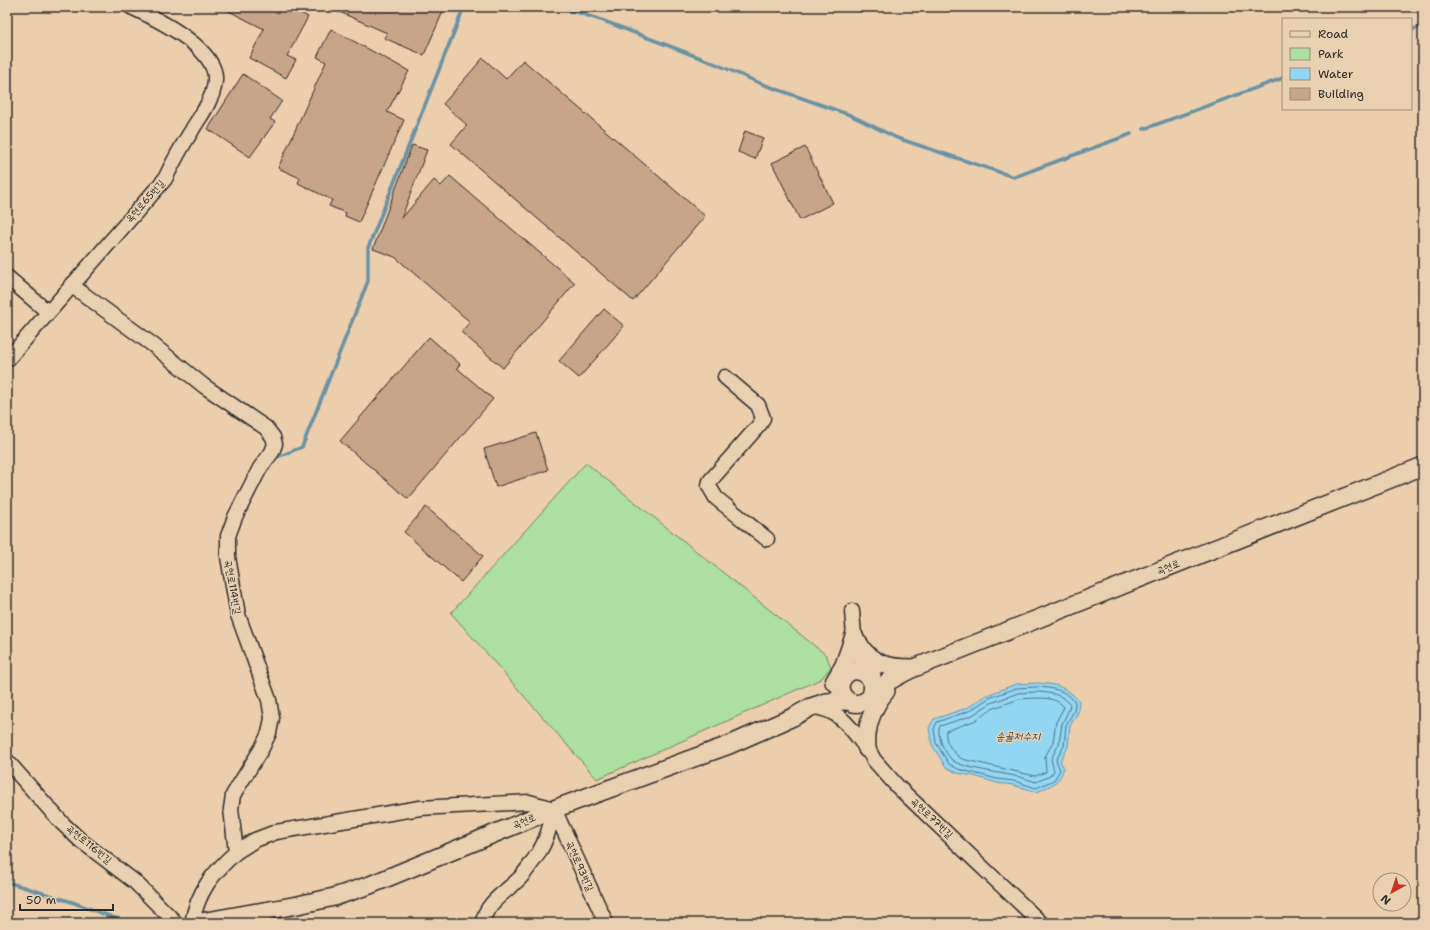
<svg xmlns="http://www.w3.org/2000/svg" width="1430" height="930" font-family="'Shantell Sans','Poor Story',sans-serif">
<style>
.green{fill:#addfa0;stroke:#6c8566}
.water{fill:#92d6f4;stroke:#6992a4}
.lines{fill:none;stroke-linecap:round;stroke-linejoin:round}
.shore{stroke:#546f7b;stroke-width:1}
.stream{stroke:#6992a4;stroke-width:3.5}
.building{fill:#c8a589;stroke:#2b2b2b}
.minor-casing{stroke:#2b2b2b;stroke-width:17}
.major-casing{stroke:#2b2b2b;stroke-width:20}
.minor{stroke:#e9d0b1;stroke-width:14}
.major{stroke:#e9d0b1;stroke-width:17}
.labels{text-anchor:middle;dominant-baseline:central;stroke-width:3;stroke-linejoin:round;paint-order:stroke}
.street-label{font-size:10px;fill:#2b2b2b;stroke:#e9d0b1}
.water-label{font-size:11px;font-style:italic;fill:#3a4549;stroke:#e9d0b1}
</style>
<rect width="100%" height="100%" fill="#eccead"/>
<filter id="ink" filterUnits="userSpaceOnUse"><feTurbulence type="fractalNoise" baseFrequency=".025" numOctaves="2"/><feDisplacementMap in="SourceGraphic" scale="8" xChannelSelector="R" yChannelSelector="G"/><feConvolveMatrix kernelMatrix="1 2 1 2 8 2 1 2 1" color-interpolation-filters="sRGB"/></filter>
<g filter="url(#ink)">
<polygon class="green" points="586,463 826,655 831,667 821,679 597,779 451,613"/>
<path class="water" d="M1038,683C1057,684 1066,687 1079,701L1078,712L1070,726L1068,747L1060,761L1064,768C1060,783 1050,786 1037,792L1013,785L997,783L974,776L957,773L946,767L932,745L929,728L934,719L967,708L987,695L1016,684Z"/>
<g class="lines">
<g class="shore">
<path d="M1038,687C1053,688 1066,690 1075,702L1074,711L1066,725L1064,746L1056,760L1060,770L1054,780L1036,788L1014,781L997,779L958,769L949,764L936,743L934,729L937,722L969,711L989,698L1017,688Z"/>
<path d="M1038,692C1050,693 1062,694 1070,704L1069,709L1062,724L1059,744L1051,759L1054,771L1050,776L1036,782C1029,780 1022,777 1015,776C1002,773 961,768 952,760C947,755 941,745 940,738C939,734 938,730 940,726L971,716L991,703L1018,693Z"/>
<path d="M1038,698C1047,698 1058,699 1064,707L1056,722L1053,742L1045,757L1046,772L1035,776L962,759C953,753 944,742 946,731L974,721L994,708L1019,699Z"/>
</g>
<g class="stream">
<polyline points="561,7 604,21 711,62 762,84 850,115 897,138 1014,177 1131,134"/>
<polyline points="1411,30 1423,26"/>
<polyline points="1144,129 1283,78"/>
<polyline points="275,458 302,447 368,281 368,248 464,7"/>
<polyline points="7,882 72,902 117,919 121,923"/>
</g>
</g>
<g class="building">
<polygon points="221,7 290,7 308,17 287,56 296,60 286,78 249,58 264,29"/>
<polygon points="328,7 445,7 424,55 384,38 387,33"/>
<polygon points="331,29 409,71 387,112 404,120 359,222 345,216 346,213 329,206 332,200 298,183 300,178 278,168 326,62 317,57"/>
<polygon points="483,58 506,79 523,60 705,216 633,301 451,144 467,125 443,104"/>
<polygon points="243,74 282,101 270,119 275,122 250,157 208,129"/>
<polygon points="745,131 763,138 755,159 738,152"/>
<polygon points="412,145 427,150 401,219 434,180 441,186 450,176 575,283 503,368 461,332 470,322 395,257 373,249"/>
<polygon points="805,147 833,203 800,220 772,163"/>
<polygon points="604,309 624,326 579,378 559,361"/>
<polygon points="429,337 460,364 457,368 493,399 408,499 340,441"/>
<polygon points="536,433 548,470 496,487 484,449"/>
<polygon points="426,507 483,556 461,582 404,532"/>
</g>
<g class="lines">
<defs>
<g id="minor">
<polyline points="7,277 48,312"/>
<path d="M71,285L153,345L204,386L266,428L273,437L275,444L272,452L260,468L235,517L228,536V557L238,615L269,700L272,718L269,733L262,748L233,795L231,809L236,852C212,874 198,891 192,923"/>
<path d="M7,360L165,179C173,162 182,146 192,130C197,121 205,111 209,101C213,94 217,80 214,71C206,43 155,18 131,7"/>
<polyline points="725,377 758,405 763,418 760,424 710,481 709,486 716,498 767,539"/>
<polyline points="852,611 854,636"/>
<path d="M811,707C839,708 851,728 866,748"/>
<polyline points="863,739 874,760 897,786 1041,923"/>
<polyline points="7,761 62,823 80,840 135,882 176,923"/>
<polyline points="554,809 606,923"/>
<polyline points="236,852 255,840 276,832 420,808 529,802 554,809"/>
<path d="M483,923C484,904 507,891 519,879C526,872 532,862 538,854C547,840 551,825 554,809"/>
</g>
<g id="major">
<polyline points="854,636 868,675 872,675"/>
<path d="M859,644C871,665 890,668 912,668"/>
<polyline points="834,682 844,665 854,636"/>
<path d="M871,695C879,674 851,661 842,680C835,693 850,708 863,702C870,699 876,691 882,686C892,679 903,673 914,668L1423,466"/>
<path d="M867,749C865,727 872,708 886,691"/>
<polyline points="195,923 298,905 334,897 370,885 554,809 729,745 793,717 811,707 826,702 847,701"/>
</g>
</defs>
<use href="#minor" class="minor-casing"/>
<use href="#major" class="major-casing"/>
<use href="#minor" class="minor"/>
<use href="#major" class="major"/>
</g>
</g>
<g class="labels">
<g class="street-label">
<text transform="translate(145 201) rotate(-49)">옥현로65번길</text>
<text transform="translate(1168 567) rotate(-22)">곡현로</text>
<text transform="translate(233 587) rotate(80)">곡현로114번길</text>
<text transform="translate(932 818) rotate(43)">곡현로77번길</text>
<text transform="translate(524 821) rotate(-23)">곡현로</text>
<text transform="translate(89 844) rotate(39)">곡현로116번길</text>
<text transform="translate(580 866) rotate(66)">곡현로93번길</text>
</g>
<g class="water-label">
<text x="1018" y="736">송골저수지</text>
</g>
</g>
<rect width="1430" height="930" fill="none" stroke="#e9d0b1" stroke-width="24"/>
<rect x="12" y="12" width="1406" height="906" fill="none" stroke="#2b2b2b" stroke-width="1.5" filter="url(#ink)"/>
<rect x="1282" y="18" width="130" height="92" fill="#e9d0b1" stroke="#9d8e7b"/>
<rect x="1290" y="31" width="20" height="6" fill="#e9d0b1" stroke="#9d8e7b"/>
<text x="1318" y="38" font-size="12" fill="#2b2b2b">Road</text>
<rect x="1290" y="48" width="20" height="12" fill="#addfa0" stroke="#9d8e7b"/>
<text x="1318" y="58" font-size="12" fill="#2b2b2b">Park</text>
<rect x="1290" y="68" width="20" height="12" fill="#92d6f4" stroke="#9d8e7b"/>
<text x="1318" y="78" font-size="12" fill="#2b2b2b">Water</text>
<rect x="1290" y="88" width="20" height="12" fill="#c8a589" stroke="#9d8e7b"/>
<text x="1318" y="98" font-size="12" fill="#2b2b2b">Building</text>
<g transform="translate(1392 892) rotate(220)"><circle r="19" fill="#e9d0b1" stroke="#9d8e7b"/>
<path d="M0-3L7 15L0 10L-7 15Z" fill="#c8321e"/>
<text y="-6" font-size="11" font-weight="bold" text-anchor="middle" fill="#2b2b2b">N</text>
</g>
<path d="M20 904v6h93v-6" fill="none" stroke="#2b2b2b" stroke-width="2"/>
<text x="26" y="904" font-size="12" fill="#2b2b2b" stroke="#e9d0b1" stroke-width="3" paint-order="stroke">50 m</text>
</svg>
